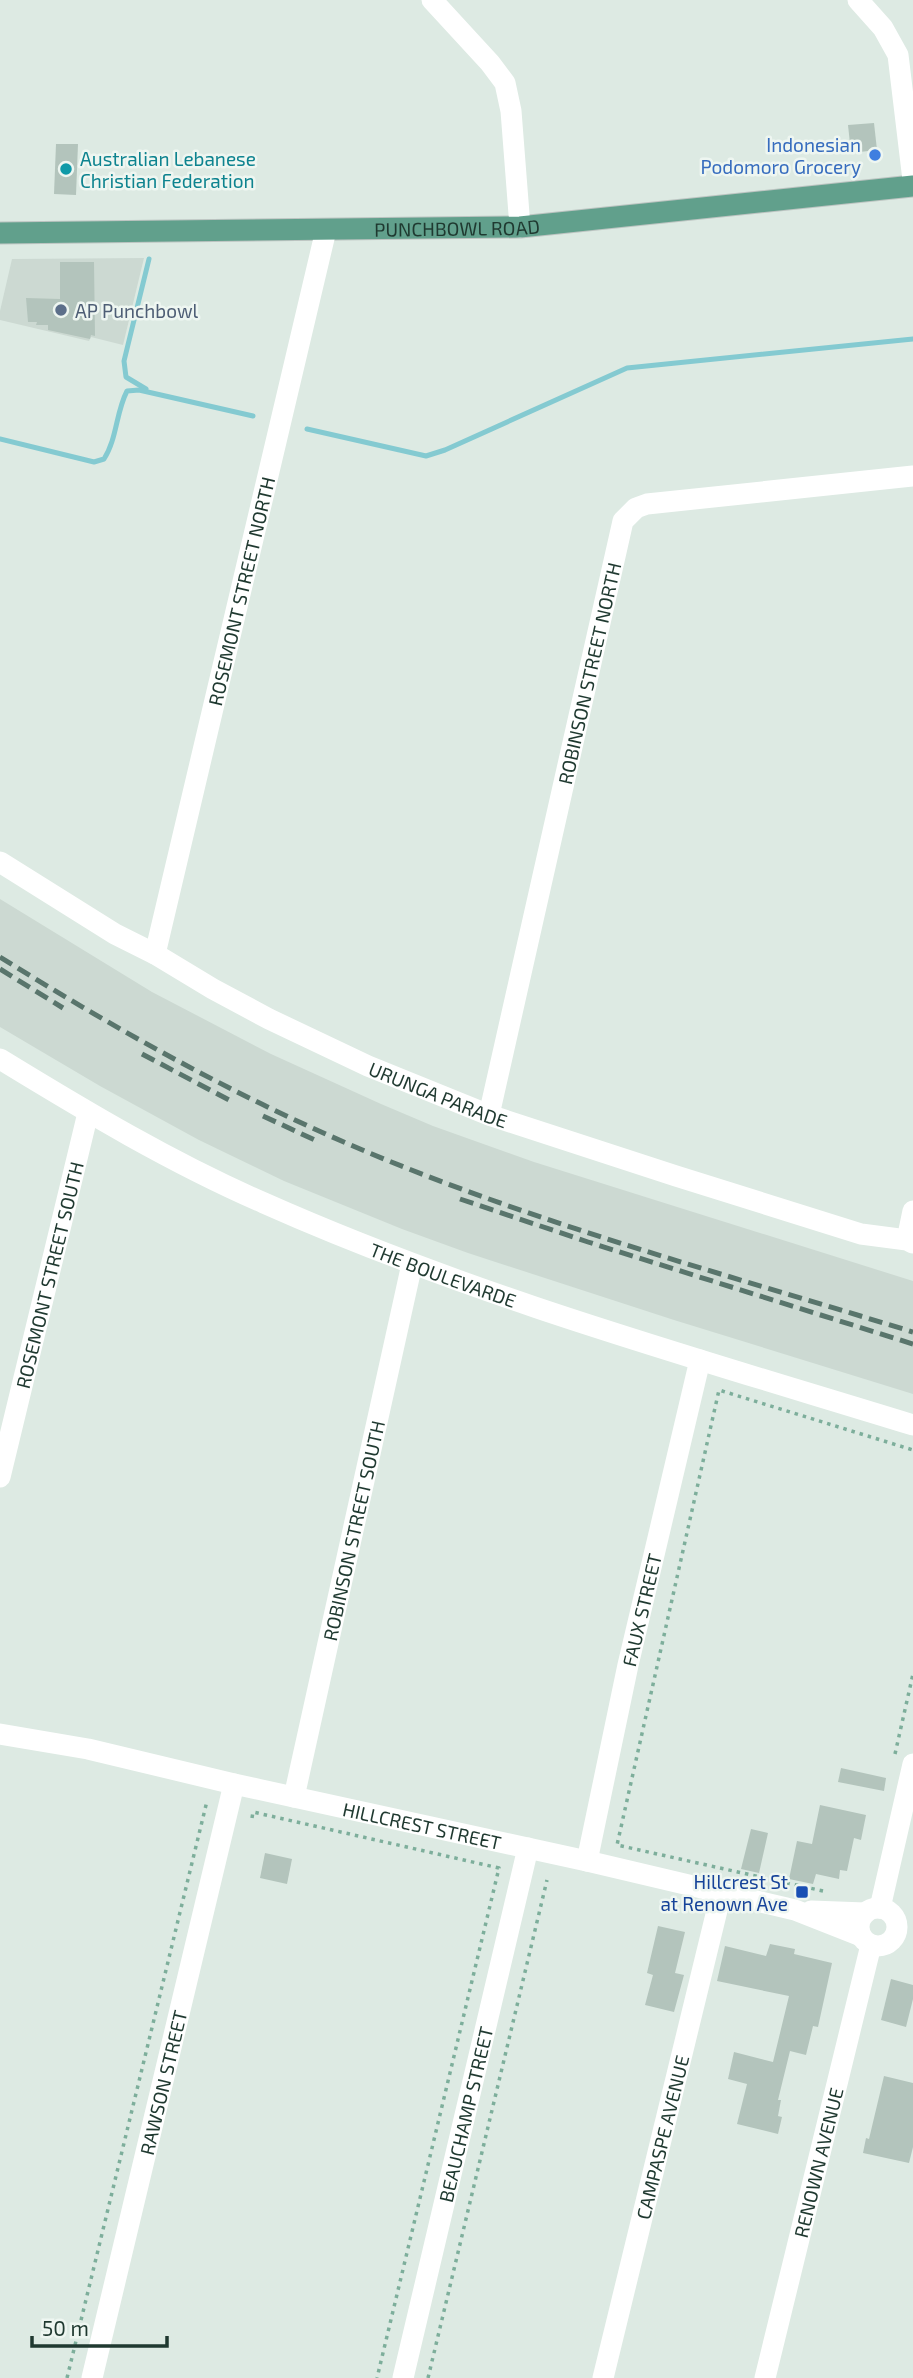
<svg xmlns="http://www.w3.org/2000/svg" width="913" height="2378" font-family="'Exo 2',sans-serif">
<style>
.built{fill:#ccd9d2}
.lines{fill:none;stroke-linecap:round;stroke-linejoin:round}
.stream{stroke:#84cad1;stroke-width:5}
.building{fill:#b3c4bc}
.major-casing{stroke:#bcc4c1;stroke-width:23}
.path{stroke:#7dae9b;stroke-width:3.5;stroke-dasharray:3.5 5;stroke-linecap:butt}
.minor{stroke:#fff;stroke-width:21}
.major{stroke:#61a08c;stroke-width:21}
.rail{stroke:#59756c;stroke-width:5;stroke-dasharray:14 7;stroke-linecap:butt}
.shop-dot{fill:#3f7fe0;stroke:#eef6f1;stroke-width:2.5}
.culture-dot{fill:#0f9aa8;stroke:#eef6f1;stroke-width:2.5}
.service-dot{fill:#5c6f8a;stroke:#eef6f1;stroke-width:2.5}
.transit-dot{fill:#1a4fb4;stroke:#eef6f1;stroke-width:2.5}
.labels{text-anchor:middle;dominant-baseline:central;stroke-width:5;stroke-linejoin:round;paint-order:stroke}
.shop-label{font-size:19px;fill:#366cbe;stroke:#eef6f1;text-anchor:end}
.culture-label{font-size:19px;fill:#0d838f;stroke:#eef6f1;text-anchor:start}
.street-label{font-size:19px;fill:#1f3930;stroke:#eef6f1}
.service-label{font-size:19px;fill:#4e5e75;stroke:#eef6f1;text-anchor:start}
.transit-label{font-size:19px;fill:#164399;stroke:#eef6f1;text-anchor:end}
</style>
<rect width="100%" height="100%" fill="#ddeae3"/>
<g class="built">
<polygon points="144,258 123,345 91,337 89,341 0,320 0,311 12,259"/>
<polygon points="0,899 152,992 271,1054 381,1104 433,1126 534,1162 913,1281 913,1394 674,1320 468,1253 402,1229 284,1181 199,1140 100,1086 0,1027"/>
</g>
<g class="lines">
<g class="stream">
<polyline points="146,389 126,377 124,361 149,259"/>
<polyline points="307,429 426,456 445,450 627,368 913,339"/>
<path d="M0,439L94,462L104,459C117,439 116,412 127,391L139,390L253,416"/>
</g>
</g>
<g class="building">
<polygon points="874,123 877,150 851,153 848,125"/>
<polygon points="56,144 78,144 76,195 54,194"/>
<polygon points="60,262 94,262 95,336 91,335 90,339 48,330 48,325 36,325 37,322 28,322 26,298 60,299"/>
<polygon points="841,1768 886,1778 884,1791 838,1782"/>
<polygon points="820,1805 866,1815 861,1840 854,1838 847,1871 840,1870 839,1879 816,1874 813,1884 789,1879 797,1841 812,1844"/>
<polygon points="751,1829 768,1833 759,1873 741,1869"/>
<polygon points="265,1853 292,1859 287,1884 260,1878"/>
<polygon points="658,1926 685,1932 675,1973 684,1975 674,2012 645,2005 653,1975 647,1973"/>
<polygon points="770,1944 795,1949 794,1954 832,1963 818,2027 813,2026 806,2055 790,2051 778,2100 781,2100 778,2116 782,2117 778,2134 737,2124 747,2084 728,2079 734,2052 773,2062 789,1996 717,1981 725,1946 766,1956"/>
<polygon points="891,1979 913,1985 913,1999 906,2027 881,2020"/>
<polygon points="884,2076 913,2083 913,2147 909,2163 863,2153 866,2138 869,2139"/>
</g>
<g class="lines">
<defs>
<g id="major">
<path id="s13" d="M0,233L520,227L913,186"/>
</g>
</defs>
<use href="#major" class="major-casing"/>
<g class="path">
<polyline points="895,1754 913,1674"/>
<polyline points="252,1818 253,1812 499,1868 377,2378"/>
<polyline points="823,1891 617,1845 719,1390 913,1450"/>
<polyline points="67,2378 207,1801"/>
<polyline points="428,2378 547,1880"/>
</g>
<g class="minor">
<polyline points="432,0 490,63 505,83 511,111 520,227"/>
<polyline points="858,0 883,28 898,55 913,180"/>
<path id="s1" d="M0,862L115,934L155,954L213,989L269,1019L368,1066L489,1115L676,1176L861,1234L907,1240L913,1243"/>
<path id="s2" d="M155,954L326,230"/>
<path id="s3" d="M0,1059C85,1111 172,1163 264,1203C473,1296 695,1358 913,1425"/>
<path id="s4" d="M489,1115L623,521L636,508L647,504L913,476"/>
<polyline points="907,1240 913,1211"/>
<path id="s5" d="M0,1477L88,1113"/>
<path id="s6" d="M0,1734L88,1749L234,1784L587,1861L795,1910L861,1936"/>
<path id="s7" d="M294,1797L412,1264"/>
<path id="s8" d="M587,1861L628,1665L700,1360"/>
<circle cx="878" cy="1927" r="19"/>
<polyline points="880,1908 913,1764"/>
<polyline points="811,1911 865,1913"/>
<path id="s9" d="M92,2378L234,1784"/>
<path id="s10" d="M403,2378L528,1848"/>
<path id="s11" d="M603,2378L721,1894"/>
<path id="s12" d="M765,2378L871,1945"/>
</g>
<use href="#major" class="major"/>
<g class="rail">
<path d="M0,957C125,1035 253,1106 389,1161C559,1230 738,1278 913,1332"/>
<polyline points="0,969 63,1008"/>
<polyline points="142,1054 231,1101"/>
<polyline points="263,1116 317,1141"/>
<polyline points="460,1199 588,1242 913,1344"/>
</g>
</g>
<circle class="shop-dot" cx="875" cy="155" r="7"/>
<circle class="culture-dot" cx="66" cy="169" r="7"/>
<circle class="service-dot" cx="61" cy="310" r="7"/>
<rect class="transit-dot" x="795" y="1885" width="14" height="14" rx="3.5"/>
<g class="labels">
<g class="shop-label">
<text x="861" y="144">Indonesian<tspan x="861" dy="22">Podomoro Grocery</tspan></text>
</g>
<g class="culture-label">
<text x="80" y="158">Australian Lebanese<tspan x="80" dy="22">Christian Federation</tspan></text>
</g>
<g class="street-label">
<text stroke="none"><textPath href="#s13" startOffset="457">PUNCHBOWL ROAD</textPath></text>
<text stroke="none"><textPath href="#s2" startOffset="373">ROSEMONT STREET NORTH</textPath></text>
<text stroke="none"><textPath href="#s4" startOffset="453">ROBINSON STREET NORTH</textPath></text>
<text stroke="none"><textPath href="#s1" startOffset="497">URUNGA PARADE</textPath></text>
<text stroke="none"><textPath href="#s3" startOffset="494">THE BOULEVARDE</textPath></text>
<text stroke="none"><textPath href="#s5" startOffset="208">ROSEMONT STREET SOUTH</textPath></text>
<text stroke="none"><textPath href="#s7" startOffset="273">ROBINSON STREET SOUTH</textPath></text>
<text stroke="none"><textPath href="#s8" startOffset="257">FAUX STREET</textPath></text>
<text stroke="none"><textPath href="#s6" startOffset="432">HILLCREST STREET</textPath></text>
<text stroke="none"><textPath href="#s9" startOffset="304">RAWSON STREET</textPath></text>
<text stroke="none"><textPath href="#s10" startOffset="271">BEAUCHAMP STREET</textPath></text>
<text stroke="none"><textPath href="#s11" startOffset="248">CAMPASPE AVENUE</textPath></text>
<text stroke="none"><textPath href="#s12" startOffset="222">RENOWN AVENUE</textPath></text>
</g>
<g class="service-label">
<text x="75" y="310">AP Punchbowl</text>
</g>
<g class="transit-label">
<text x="788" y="1881">Hillcrest St<tspan x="788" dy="22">at Renown Ave</tspan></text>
</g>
</g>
<path d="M32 2336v10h135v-10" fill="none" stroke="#1f3930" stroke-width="3.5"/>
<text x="42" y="2336" font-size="21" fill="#1f3930" stroke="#eef6f1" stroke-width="5" paint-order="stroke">50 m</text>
</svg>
